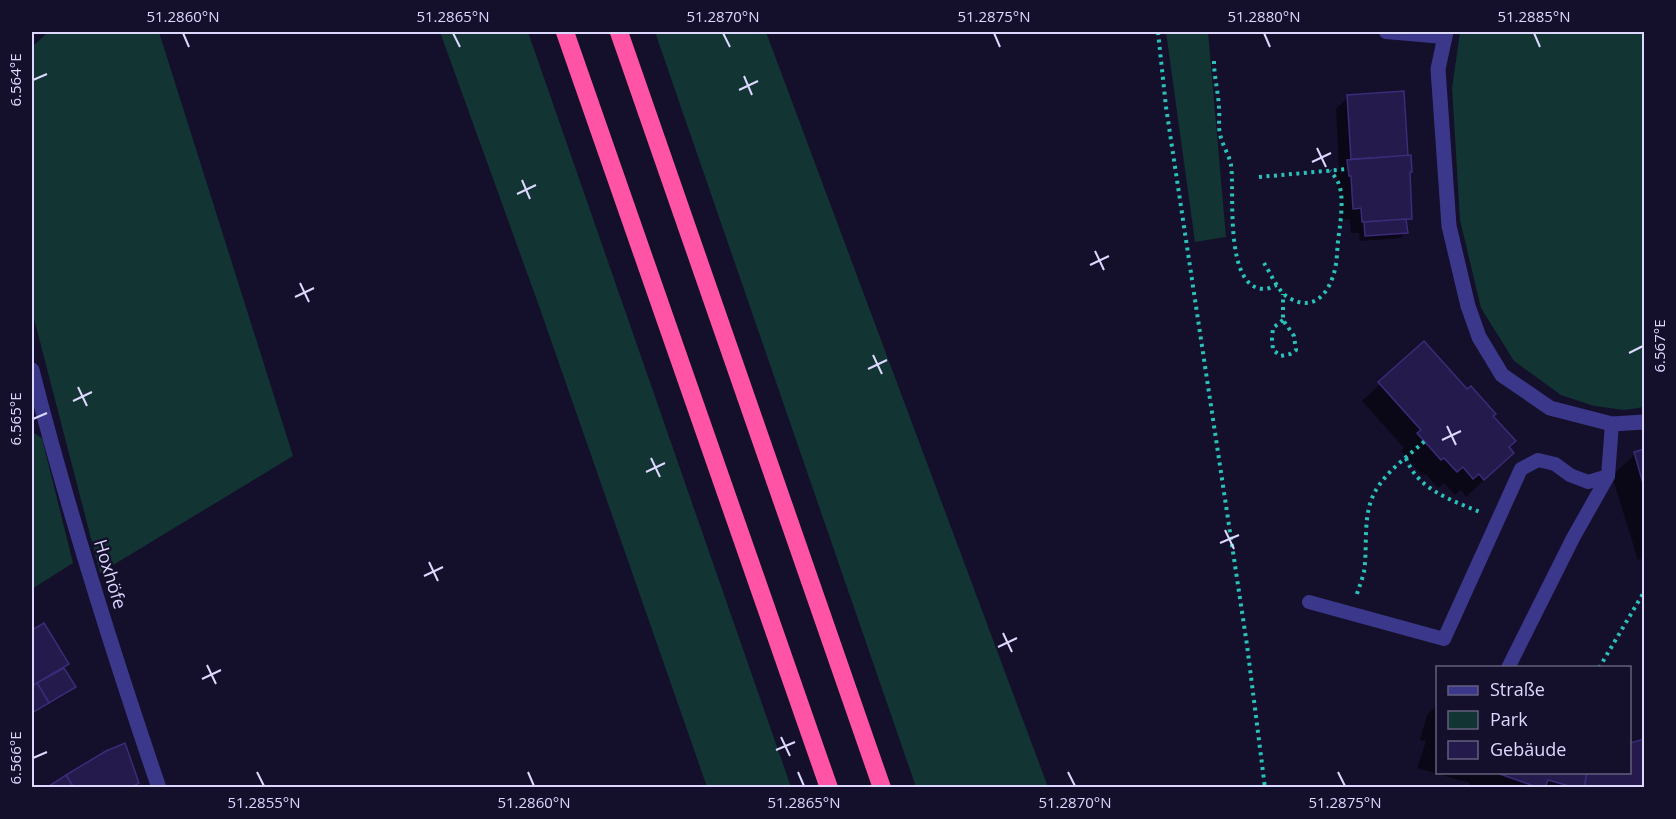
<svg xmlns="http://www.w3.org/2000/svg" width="1676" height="819" font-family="'Open Sans',sans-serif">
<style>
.green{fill:#123433}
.shadow{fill:#0007}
.building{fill:#241a4c;stroke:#3b2b79;stroke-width:1.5}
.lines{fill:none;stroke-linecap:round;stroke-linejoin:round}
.path{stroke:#2ac1b9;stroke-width:4;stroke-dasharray:3 4.5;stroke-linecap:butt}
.service{stroke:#3b388b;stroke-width:14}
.minor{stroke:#3b388b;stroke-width:15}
.motorway{stroke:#ff53a5;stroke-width:18}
.ticks{fill:none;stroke:#ddd8ff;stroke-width:2}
.labels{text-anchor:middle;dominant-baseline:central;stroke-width:4.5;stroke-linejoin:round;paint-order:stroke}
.street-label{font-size:18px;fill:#ddd8ff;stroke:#140f2a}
.neatline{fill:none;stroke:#ddd8ff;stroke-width:2}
.ticks-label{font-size:15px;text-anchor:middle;fill:#ddd8ff}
</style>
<rect width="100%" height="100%" fill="#140f2a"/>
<g class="green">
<polygon points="48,32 159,32 293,456 100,573 32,311 32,47"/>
<polygon points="440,32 528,32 791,787 707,787 539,306"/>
<polygon points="655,32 766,32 1048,787 916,787"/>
<polygon points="1166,32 1208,32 1226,237 1195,242"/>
<polygon points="1460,32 1644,32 1644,407 1625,410 1594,406 1561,395 1514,361 1481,308 1460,220 1452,88"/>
<polygon points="32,432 42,438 73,563 32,589"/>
</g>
<g class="shadow">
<polygon points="1348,97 1409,173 1411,218 1405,223 1406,232 1400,238 1360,241 1359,233 1351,233 1350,219 1341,220 1339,187 1337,187 1336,173 1339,170 1336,109"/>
<polygon points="1424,343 1491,416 1507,447 1512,453 1466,497 1461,490 1455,495 1444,483 1438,488 1426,474 1423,476 1401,451 1404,448 1362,401"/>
<polygon points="1644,451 1644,558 1638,560 1612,476 1635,454"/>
<polygon points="44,625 67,664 63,669 74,687 68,693 32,714 32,632"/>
<polygon points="1438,704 1438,772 1630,772 1630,745 1644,740 1644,788 1470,788 1470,783 1417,768 1426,741 1420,740 1427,715"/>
</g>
<g class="building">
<polygon points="1404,91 1408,156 1351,159 1347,95"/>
<polygon points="1411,155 1412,172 1410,172 1412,219 1362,222 1361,208 1353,209 1351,176 1349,176 1347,160"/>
<polygon points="1406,219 1408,233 1365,236 1364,222"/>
<polygon points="1424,341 1467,389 1471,386 1496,414 1493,416 1516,441 1509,447 1514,453 1484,480 1479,474 1473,479 1463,467 1457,472 1444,458 1441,460 1417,433 1421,430 1378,382"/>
<polygon points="1644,449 1644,487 1634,452"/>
<polygon points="44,623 69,664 32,686 32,630"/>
<polygon points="64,668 76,687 49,703 37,683"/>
<polygon points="37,683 49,703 32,713 32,686"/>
<polygon points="1644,739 1644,788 1584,788 1587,772 1630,772 1630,743"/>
<polygon points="125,743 139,783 131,788 74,788 66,775 106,751"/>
<polygon points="1494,772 1587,772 1584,788 1576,788 1548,780 1545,788 1540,788"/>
<polygon points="66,775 74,788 46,788"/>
</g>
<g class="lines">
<g class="path">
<polyline points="1158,32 1166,107 1247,645 1265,788"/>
<path d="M1214,61C1214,76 1218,91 1219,107C1220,115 1218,126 1220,134C1222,145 1229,154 1231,165C1235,191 1223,290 1265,289C1269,289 1273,286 1277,285"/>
<polyline points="1259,177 1348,169"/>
<path d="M1264,263C1271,274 1279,294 1291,299C1314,311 1328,294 1334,273C1337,263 1337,252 1338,241C1340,225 1345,197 1338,182C1336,178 1333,174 1330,171"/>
<polyline points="1283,320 1273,328 1272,339 1273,350 1281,356 1290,354 1296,350 1294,336 1283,320 1283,294"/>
<path d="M1406,458C1417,489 1451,500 1480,512"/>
<path d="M1357,594C1360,584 1365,573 1365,563C1367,539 1363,512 1376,490C1387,471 1408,456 1425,441"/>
<polyline points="1599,668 1644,592"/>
</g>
<g class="service">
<polyline points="1386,32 1444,37"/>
<polyline points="1309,602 1444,639 1521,469 1538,460 1555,464 1570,475 1588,482 1608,476"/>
<polyline points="1508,668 1573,538 1608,476 1612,424"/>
</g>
<g class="minor">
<polyline points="1446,32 1438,69 1449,226 1468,306 1479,337 1502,375 1550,408 1612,424 1644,422"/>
<path d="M32,370C68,511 112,650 159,788"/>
</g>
<g class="motorway">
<polyline points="565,32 829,788"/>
<polyline points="619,32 882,788"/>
</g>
</g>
<path class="ticks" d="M183,33L189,47M453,33L460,47M723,33L730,47M994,33L1000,47M1264,33L1270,47M1534,33L1540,47M744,76L752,95M33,80L47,74M739,90L758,81M1317,148L1326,167M1312,162L1331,153M522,180L530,199M517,194L536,185M1095,251L1104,270M1090,265L1109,256M300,283L309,302M295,297L314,288M1629,353L1643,346M873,355L882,374M868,369L887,360M78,387L87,406M73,401L92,392M33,419L47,413M1447,426L1456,445M1442,440L1461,431M651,458L660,477M646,472L665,463M1225,530L1234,549M1220,543L1239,535M429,562L438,581M424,576L443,567M1003,633L1012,652M998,647L1017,638M207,665L216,684M202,679L221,670M781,737L790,756M776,750L795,742M33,758L47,752M257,772L264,786M528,772L534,786M798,772L804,786M1068,772L1075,786M1338,772L1345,786"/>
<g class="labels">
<g class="street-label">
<text transform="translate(111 574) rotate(73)">Hoxhöfe</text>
</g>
</g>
<rect width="1676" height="819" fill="none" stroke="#140f2a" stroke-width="66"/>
<rect x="1436" y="666" width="195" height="108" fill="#140f2a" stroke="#645f7f" stroke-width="1.5"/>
<rect x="1448" y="686" width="30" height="9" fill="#3b388b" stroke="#645f7f" stroke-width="1.5"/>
<text x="1490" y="696" font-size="18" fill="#ddd8ff">Straße</text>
<rect x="1448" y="711" width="30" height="18" fill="#123433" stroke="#645f7f" stroke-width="1.5"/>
<text x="1490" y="726" font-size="18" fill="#ddd8ff">Park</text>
<rect x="1448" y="741" width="30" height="18" fill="#241a4c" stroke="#645f7f" stroke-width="1.5"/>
<text x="1490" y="756" font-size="18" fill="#ddd8ff">Gebäude</text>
<rect x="33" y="33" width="1610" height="753" class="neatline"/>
<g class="ticks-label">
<text x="183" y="22">51.2860°N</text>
<text x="453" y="22">51.2865°N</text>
<text x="723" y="22">51.2870°N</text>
<text x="994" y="22">51.2875°N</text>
<text x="1264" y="22">51.2880°N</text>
<text x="1534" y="22">51.2885°N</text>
<text transform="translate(16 80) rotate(-90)" y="5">6.564°E</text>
<text transform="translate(1660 346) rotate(-90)" y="5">6.567°E</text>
<text transform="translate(16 419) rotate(-90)" y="5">6.565°E</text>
<text transform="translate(16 758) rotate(-90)" y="5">6.566°E</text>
<text x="264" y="808">51.2855°N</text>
<text x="534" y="808">51.2860°N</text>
<text x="804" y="808">51.2865°N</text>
<text x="1075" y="808">51.2870°N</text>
<text x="1345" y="808">51.2875°N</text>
</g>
</svg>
